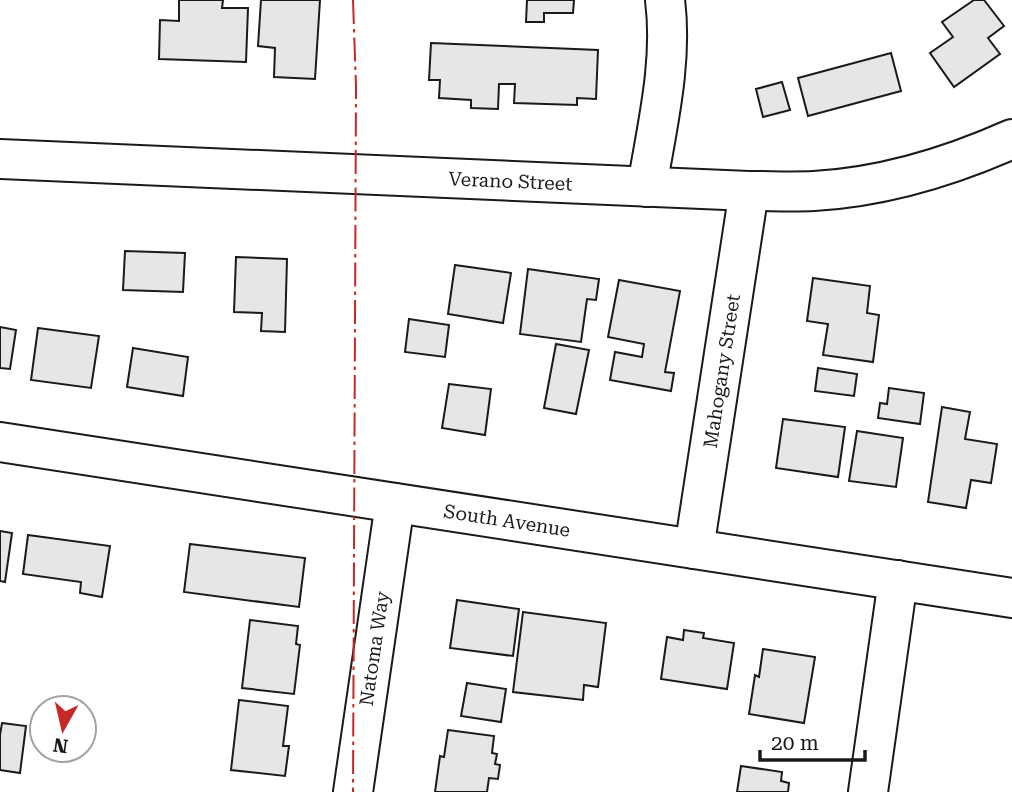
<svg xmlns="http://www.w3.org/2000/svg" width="1012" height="792" font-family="'Roboto Serif',serif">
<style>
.building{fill:#e6e6e6;stroke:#1a1a1a;stroke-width:2}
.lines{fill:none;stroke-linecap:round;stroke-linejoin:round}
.minor-casing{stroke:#1a1a1a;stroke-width:42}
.minor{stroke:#fff;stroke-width:38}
.power{stroke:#c62828;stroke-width:2;stroke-dasharray:24 5 3.5 5;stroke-linecap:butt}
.labels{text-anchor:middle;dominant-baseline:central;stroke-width:5;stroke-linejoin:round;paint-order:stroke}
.street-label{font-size:19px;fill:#1a1a1a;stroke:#fff}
</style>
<rect width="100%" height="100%" fill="#fff"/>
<g class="building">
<polygon points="179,0 223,0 222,8 248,8 246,62 159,59 160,20 179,21"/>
<polygon points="261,0 320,0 315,79 274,77 275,48 258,46"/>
<polygon points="527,0 574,0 573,13 544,13 544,22 526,22"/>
<polygon points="974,0 984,0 1004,26 988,38 1000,54 954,87 930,53 953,37 942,22"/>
<polygon points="431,43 598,50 596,99 577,98 577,105 514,103 515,84 499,84 498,109 471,108 471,100 439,98 440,80 429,80"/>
<polygon points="891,53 901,91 808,116 798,78"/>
<polygon points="782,82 790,110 763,117 756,89"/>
<polygon points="125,251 185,253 183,292 123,290"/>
<polygon points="236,257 287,259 285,332 261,331 262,313 234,312"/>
<polygon points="455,265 511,273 503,323 448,314"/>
<polygon points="528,269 599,279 596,300 587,299 581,342 520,334"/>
<polygon points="813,278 870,286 867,313 879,315 873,362 823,355 828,324 807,321"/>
<polygon points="619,280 680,291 665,372 674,373 671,391 610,380 615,352 642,357 644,344 608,337"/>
<polygon points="409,319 449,325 445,357 405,352"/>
<polygon points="0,327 16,330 10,369 0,368"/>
<polygon points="38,328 99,336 91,388 31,380"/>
<polygon points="556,344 589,350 576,414 544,408"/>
<polygon points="133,348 188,357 183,396 127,387"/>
<polygon points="818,368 857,374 854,396 815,391"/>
<polygon points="449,384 491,389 485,435 442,428"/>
<polygon points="889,388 924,393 920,424 878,418 880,403 887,404"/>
<polygon points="942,407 970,412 965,439 997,444 991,483 971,480 966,508 928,502"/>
<polygon points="783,419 845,427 838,477 776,468"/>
<polygon points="857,431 903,438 896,487 849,481"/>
<polygon points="0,531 12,533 5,582 0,581"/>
<polygon points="28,535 110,546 102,597 80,593 81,582 23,574"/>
<polygon points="190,544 305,558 299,607 184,592"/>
<polygon points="457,600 519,609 513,656 450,648"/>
<polygon points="523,612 606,623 598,687 584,685 583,700 513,692"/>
<polygon points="250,620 298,626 296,644 300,645 294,694 242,688"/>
<polygon points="684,630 704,633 703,638 734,643 727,689 661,679 667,637 683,640"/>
<polygon points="763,649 815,657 804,723 749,714 755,675 759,677"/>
<polygon points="467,683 506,689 501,722 461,716"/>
<polygon points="239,700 288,706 283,746 289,746 285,776 231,770"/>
<polygon points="2,723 26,726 20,773 0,770 0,735"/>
<polygon points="448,730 494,736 492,753 497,754 495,764 500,765 498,779 489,778 487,792 435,792 440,756 444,757"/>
<polygon points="741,766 782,772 781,781 789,783 788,792 737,792"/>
</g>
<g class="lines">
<defs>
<g id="minor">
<path id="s1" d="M0,159L749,191C771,191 793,192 814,191C884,187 949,167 1012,139"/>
<path d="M647,187C657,126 673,62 665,0"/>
<path id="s2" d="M0,442L1012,598"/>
<path id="s3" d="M694,549L749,191"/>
<path id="s4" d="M353,792L395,503"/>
<polyline points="868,792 898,580"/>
</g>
</defs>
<use href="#minor" class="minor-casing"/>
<use href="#minor" class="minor"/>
<polyline class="power" points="353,0 356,87 353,792"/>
</g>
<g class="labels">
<g class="street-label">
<text stroke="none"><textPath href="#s1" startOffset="511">Verano Street</textPath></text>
<text stroke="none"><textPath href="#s3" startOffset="180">Mahogany Street</textPath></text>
<text stroke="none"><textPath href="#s2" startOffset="513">South Avenue</textPath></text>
<text stroke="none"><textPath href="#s4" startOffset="145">Natoma Way</textPath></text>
</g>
</g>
<g transform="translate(63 729) rotate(188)"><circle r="33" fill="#ffffff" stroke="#a3a3a3" stroke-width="2"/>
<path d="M0-5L12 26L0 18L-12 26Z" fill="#c62828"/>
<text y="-10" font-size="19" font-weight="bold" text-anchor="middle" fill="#1a1a1a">N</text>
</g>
<path d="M760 750v10h105v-10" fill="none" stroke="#1a1a1a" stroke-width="3.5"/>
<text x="771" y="750" font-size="21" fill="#1a1a1a" stroke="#ffffff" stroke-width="5" paint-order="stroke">20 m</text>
</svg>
